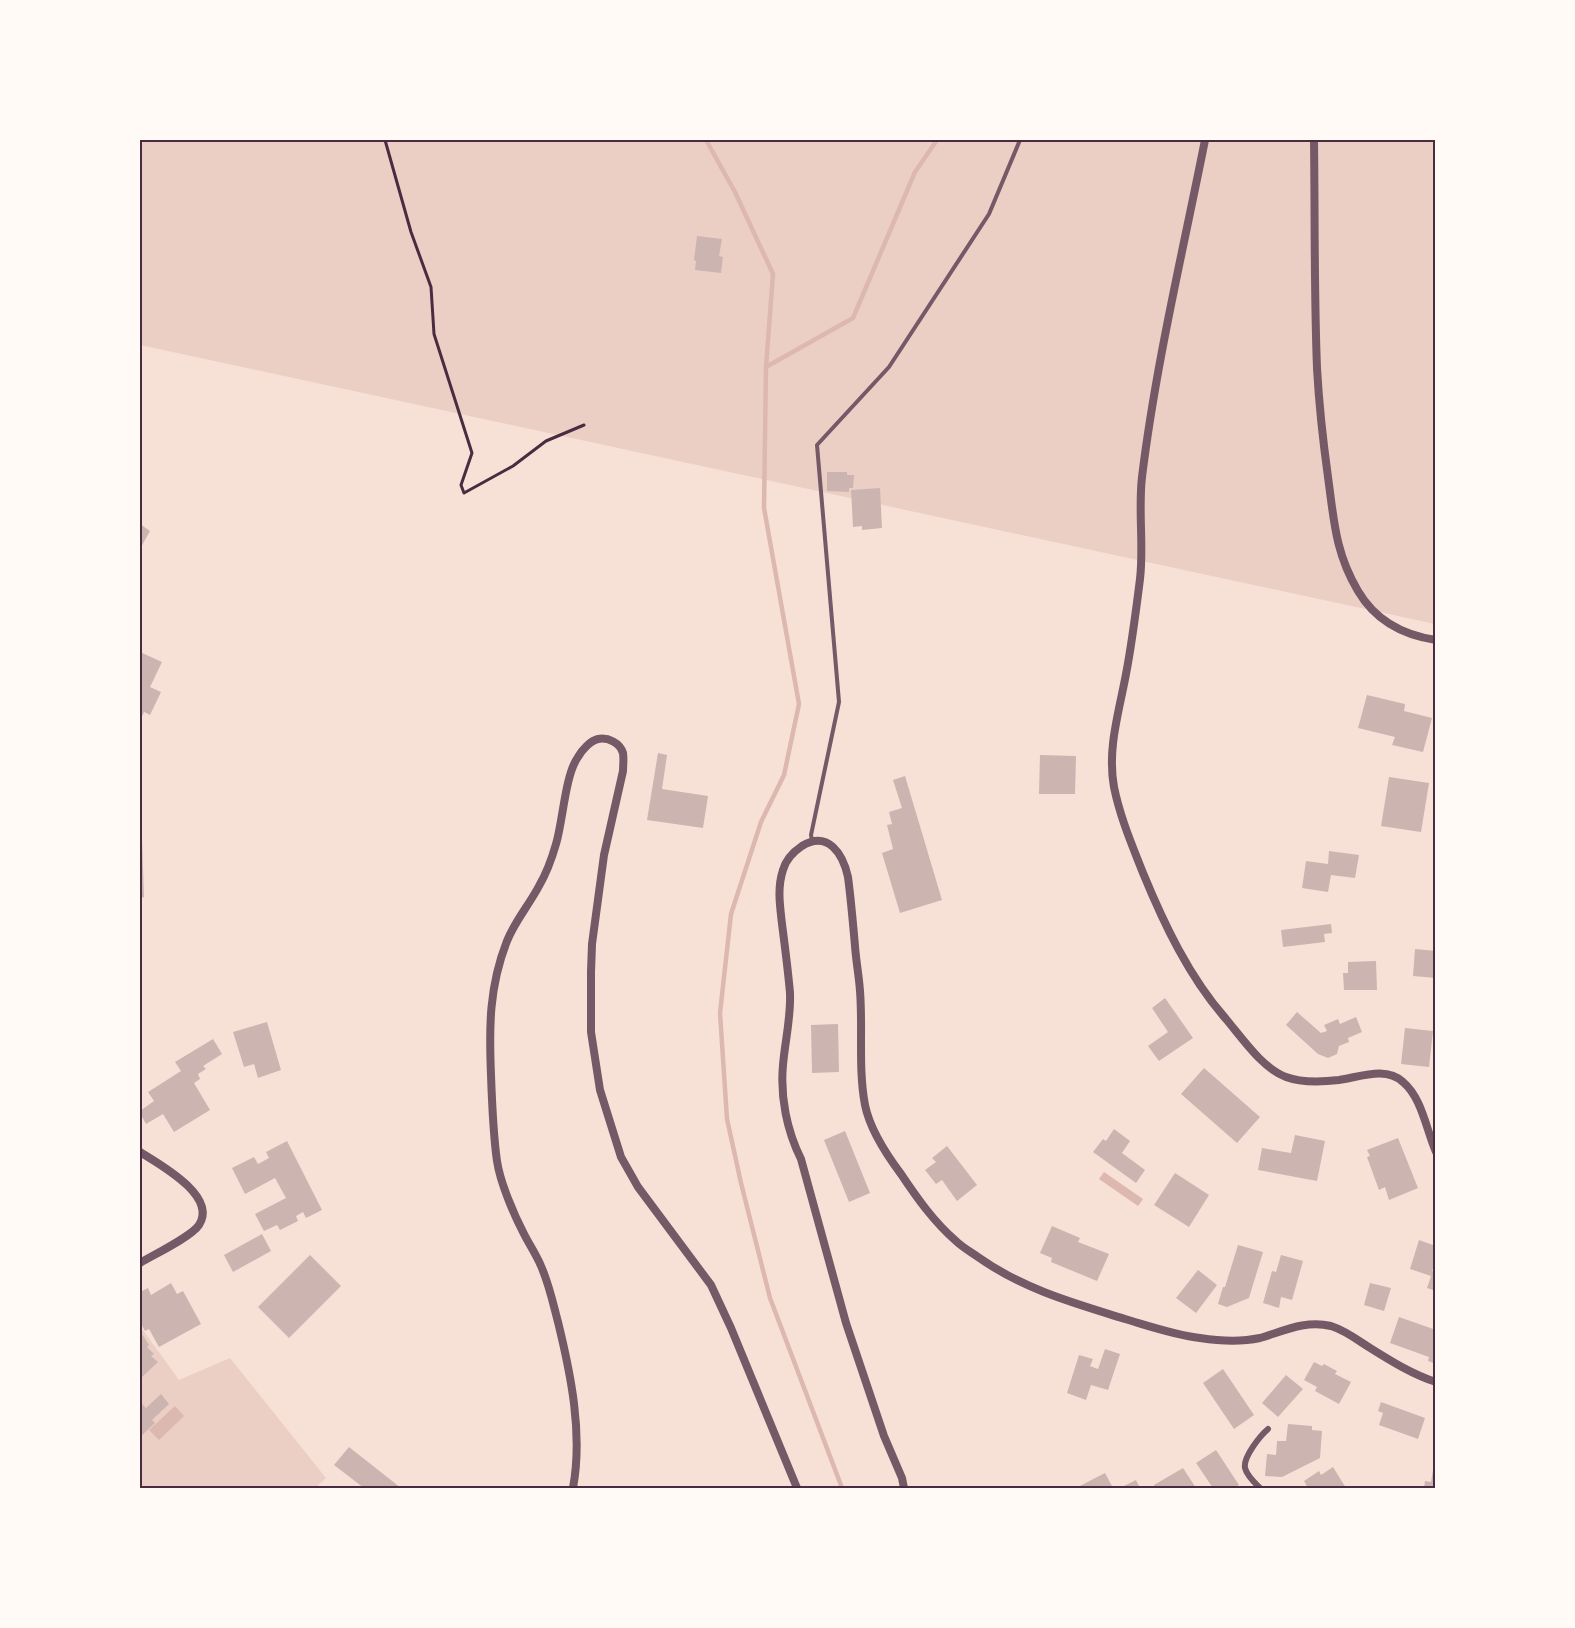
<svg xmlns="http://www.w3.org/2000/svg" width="1575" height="1628" font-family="'Fira Sans',sans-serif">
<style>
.green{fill:#ebcfc5}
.water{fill:#dcb8b0}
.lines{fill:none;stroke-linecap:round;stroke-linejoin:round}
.stream{stroke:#dcb8b0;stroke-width:4.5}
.building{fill:#ccb4b1}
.path{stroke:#4a2c40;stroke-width:3}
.service{stroke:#755966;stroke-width:4}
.minor{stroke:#755966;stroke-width:6}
.tertiary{stroke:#755966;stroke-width:8}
.neatline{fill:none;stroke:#4a2c40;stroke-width:2}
</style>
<rect width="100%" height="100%" fill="#f7e1d7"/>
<g class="green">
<polygon points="140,140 1435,140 1435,624 140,345"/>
<polygon points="140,1326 179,1380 230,1358 326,1478 315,1488 140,1488"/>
</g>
<g class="water">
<polygon points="1104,1172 1143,1199 1138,1206 1099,1179"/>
<polygon points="175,1406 184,1416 159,1440 149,1430"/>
</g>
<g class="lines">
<g class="stream">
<polyline points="706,140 735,192 773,274 766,367 764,508 799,704 784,775 761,822 731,914 720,1013 727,1119 741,1183 770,1298 842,1488"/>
<polyline points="766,367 853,318 915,172 937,140"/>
</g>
</g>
<g class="building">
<polygon points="697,236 722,239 719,256 723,257 721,273 695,270 696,261 694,260"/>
<polygon points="827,472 847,472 847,475 854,475 853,488 849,488 849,492 827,491"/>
<polygon points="880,488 882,528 862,530 862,526 853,527 851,490"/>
<polygon points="140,524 150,531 140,549"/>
<polygon points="140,652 162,662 150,687 161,692 150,715 144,712 140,721"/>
<polygon points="1367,695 1405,704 1404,711 1432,718 1423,752 1392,745 1395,737 1358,728"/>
<polygon points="658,753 667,755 662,789 708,796 703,828 647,820"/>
<polygon points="1040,755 1076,756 1075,794 1039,794"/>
<polygon points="905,776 942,900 900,913 882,853 893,849 887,825 892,824 889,812 902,808 893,780"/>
<polygon points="1389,777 1429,783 1421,832 1381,826"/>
<polygon points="142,838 144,897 140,898 140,839"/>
<polygon points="1329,851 1359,855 1355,878 1331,875 1328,892 1302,888 1306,861 1328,864"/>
<polygon points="1331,924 1332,933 1324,934 1325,942 1283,947 1281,930"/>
<polygon points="1415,949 1436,951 1436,978 1413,976"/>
<polygon points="1376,961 1377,990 1344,990 1343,973 1348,973 1348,962"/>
<polygon points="1165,998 1193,1038 1159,1061 1148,1046 1168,1032 1152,1008"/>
<polygon points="1297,1012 1321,1033 1327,1031 1324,1025 1338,1019 1340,1024 1356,1017 1362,1032 1348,1038 1349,1042 1339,1046 1337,1054 1328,1058 1318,1054 1286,1025"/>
<polygon points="267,1022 281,1070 258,1078 254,1064 244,1067 233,1032"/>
<polygon points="838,1024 839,1072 812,1073 811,1025"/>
<polygon points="1405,1028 1433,1031 1429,1067 1401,1064"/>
<polygon points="213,1039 222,1054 203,1066 206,1069 198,1074 200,1079 194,1083 210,1110 174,1132 163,1114 146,1124 140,1113 140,1111 154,1101 148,1092 181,1071 175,1062"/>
<polygon points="1204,1068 1260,1117 1237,1143 1181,1094"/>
<polygon points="1114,1129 1130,1141 1122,1153 1145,1170 1136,1183 1093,1152 1103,1139 1106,1141"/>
<polygon points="845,1131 870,1193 849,1202 824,1140"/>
<polygon points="1295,1135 1325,1141 1317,1181 1258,1170 1262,1148 1291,1153"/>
<polygon points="1398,1138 1418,1188 1389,1200 1385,1187 1379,1190 1367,1157 1370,1156 1367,1150"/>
<polygon points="287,1141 322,1210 306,1218 303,1212 296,1216 298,1221 280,1230 277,1225 264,1231 255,1214 286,1198 275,1178 245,1194 232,1168 254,1157 258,1164 269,1158 266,1152"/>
<polygon points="947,1146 977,1185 957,1201 942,1180 936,1184 925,1170 936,1162 932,1158"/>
<polygon points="1175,1173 1209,1195 1189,1227 1154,1205"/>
<polygon points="1052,1226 1080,1238 1078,1242 1109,1254 1097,1281 1051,1262 1052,1258 1040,1253"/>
<polygon points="262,1234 271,1251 233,1272 224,1255"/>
<polygon points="1419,1240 1436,1246 1436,1262 1432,1271 1436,1272 1436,1291 1427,1288 1431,1276 1410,1269"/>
<polygon points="1238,1245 1263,1252 1249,1298 1227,1307 1218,1304 1223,1287 1225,1287"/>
<polygon points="310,1255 341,1286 289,1338 258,1307"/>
<polygon points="1281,1255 1303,1261 1292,1300 1281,1297 1279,1308 1263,1303 1272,1271 1276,1272"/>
<polygon points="1198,1270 1217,1285 1196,1313 1176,1298"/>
<polygon points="171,1283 177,1294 183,1291 201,1324 159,1347 149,1329 145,1331 140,1322 140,1292 148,1288 151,1295"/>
<polygon points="1370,1283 1391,1288 1384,1311 1364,1305"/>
<polygon points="1399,1317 1436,1330 1436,1364 1428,1361 1429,1357 1390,1343"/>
<polygon points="140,1331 149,1345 147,1347 154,1354 151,1356 158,1362 140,1379"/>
<polygon points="1105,1349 1120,1354 1108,1390 1091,1385 1086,1400 1067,1393 1079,1355 1093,1359 1090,1366 1098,1369"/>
<polygon points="1314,1362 1322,1366 1324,1364 1337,1371 1335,1374 1351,1382 1339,1404 1315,1391 1317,1387 1304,1380"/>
<polygon points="1223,1369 1254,1415 1234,1429 1203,1383"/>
<polygon points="1286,1375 1303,1389 1278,1417 1262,1403"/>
<polygon points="161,1394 169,1404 152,1420 155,1423 140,1437 140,1402 146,1408"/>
<polygon points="1381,1402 1425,1418 1418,1439 1379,1425 1383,1413 1378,1411"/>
<polygon points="1288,1424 1312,1426 1312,1430 1322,1431 1320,1458 1282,1477 1265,1476 1267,1454 1276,1455 1277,1441 1286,1441"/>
<polygon points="349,1447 401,1488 364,1488 334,1465"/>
<polygon points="1216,1450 1239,1485 1233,1488 1213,1488 1196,1463"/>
<polygon points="1434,1464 1436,1488 1424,1488 1425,1481 1431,1482"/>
<polygon points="1333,1467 1346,1488 1308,1488 1304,1481 1319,1471 1321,1475"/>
<polygon points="1183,1468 1196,1488 1156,1488 1154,1485"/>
<polygon points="1105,1473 1113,1488 1076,1488"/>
<polygon points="1136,1480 1140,1488 1120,1488"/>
</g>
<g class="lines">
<polyline class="path" points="385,140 411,232 431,287 434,334 472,453 461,485 464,493 513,466 546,441 584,425"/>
<polyline class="service" points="812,840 811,835 839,702 817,445 889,367 989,214 1020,140"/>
<path class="minor" d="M1260,1488C1255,1483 1247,1476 1245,1468C1243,1457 1260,1436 1268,1429"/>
<g class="tertiary">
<path d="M1205,140C1183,251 1156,363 1142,477C1138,511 1144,545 1140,579C1136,611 1132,643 1126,674C1119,712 1107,749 1114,787C1120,817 1132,845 1143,873C1164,924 1189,977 1226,1019C1242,1038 1262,1068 1286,1077C1302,1083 1322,1082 1339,1080C1360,1077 1386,1066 1403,1082C1422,1098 1426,1129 1436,1152"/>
<path d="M1314,140C1315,216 1314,292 1317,368C1319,404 1323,441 1328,477C1334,520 1335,552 1358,591C1375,620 1402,635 1436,640"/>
<path d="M140,1152C159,1164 218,1196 199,1225C191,1237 153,1255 140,1263"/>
<path d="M573,1488C583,1434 571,1375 558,1322C553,1303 549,1284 541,1266C536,1254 529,1244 524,1234C514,1215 500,1182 497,1161C493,1133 492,1104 491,1075C489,1027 489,987 507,941C515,921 529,905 539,886C546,874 552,858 556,844C563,821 565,775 578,757C582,750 590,741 598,739C608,737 620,743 623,753C624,759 623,766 623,771L604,855L592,944L591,972V1032L600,1090L621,1157L638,1187L711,1285L731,1328L797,1488"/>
<path d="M904,1488L902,1478L884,1436L846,1323L801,1159C787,1131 780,1097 783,1065C785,1041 791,1018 790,993C788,970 785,947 782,924C780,906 777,888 783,870C786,859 793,852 802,846C828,830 843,854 848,877C851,900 853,923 855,946C856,961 859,976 860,991C863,1029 858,1068 865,1105C870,1130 886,1154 901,1174C917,1198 934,1222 956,1241C962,1247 971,1252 978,1257C1023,1289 1073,1303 1125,1319C1149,1326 1175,1335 1200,1338C1220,1341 1241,1342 1260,1338C1284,1331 1305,1320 1331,1326C1344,1330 1355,1338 1367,1346C1388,1359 1411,1374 1436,1382"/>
</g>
</g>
<rect width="1575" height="1628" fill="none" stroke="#fffaf5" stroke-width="282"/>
<rect x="141" y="141" width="1293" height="1346" class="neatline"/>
</svg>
